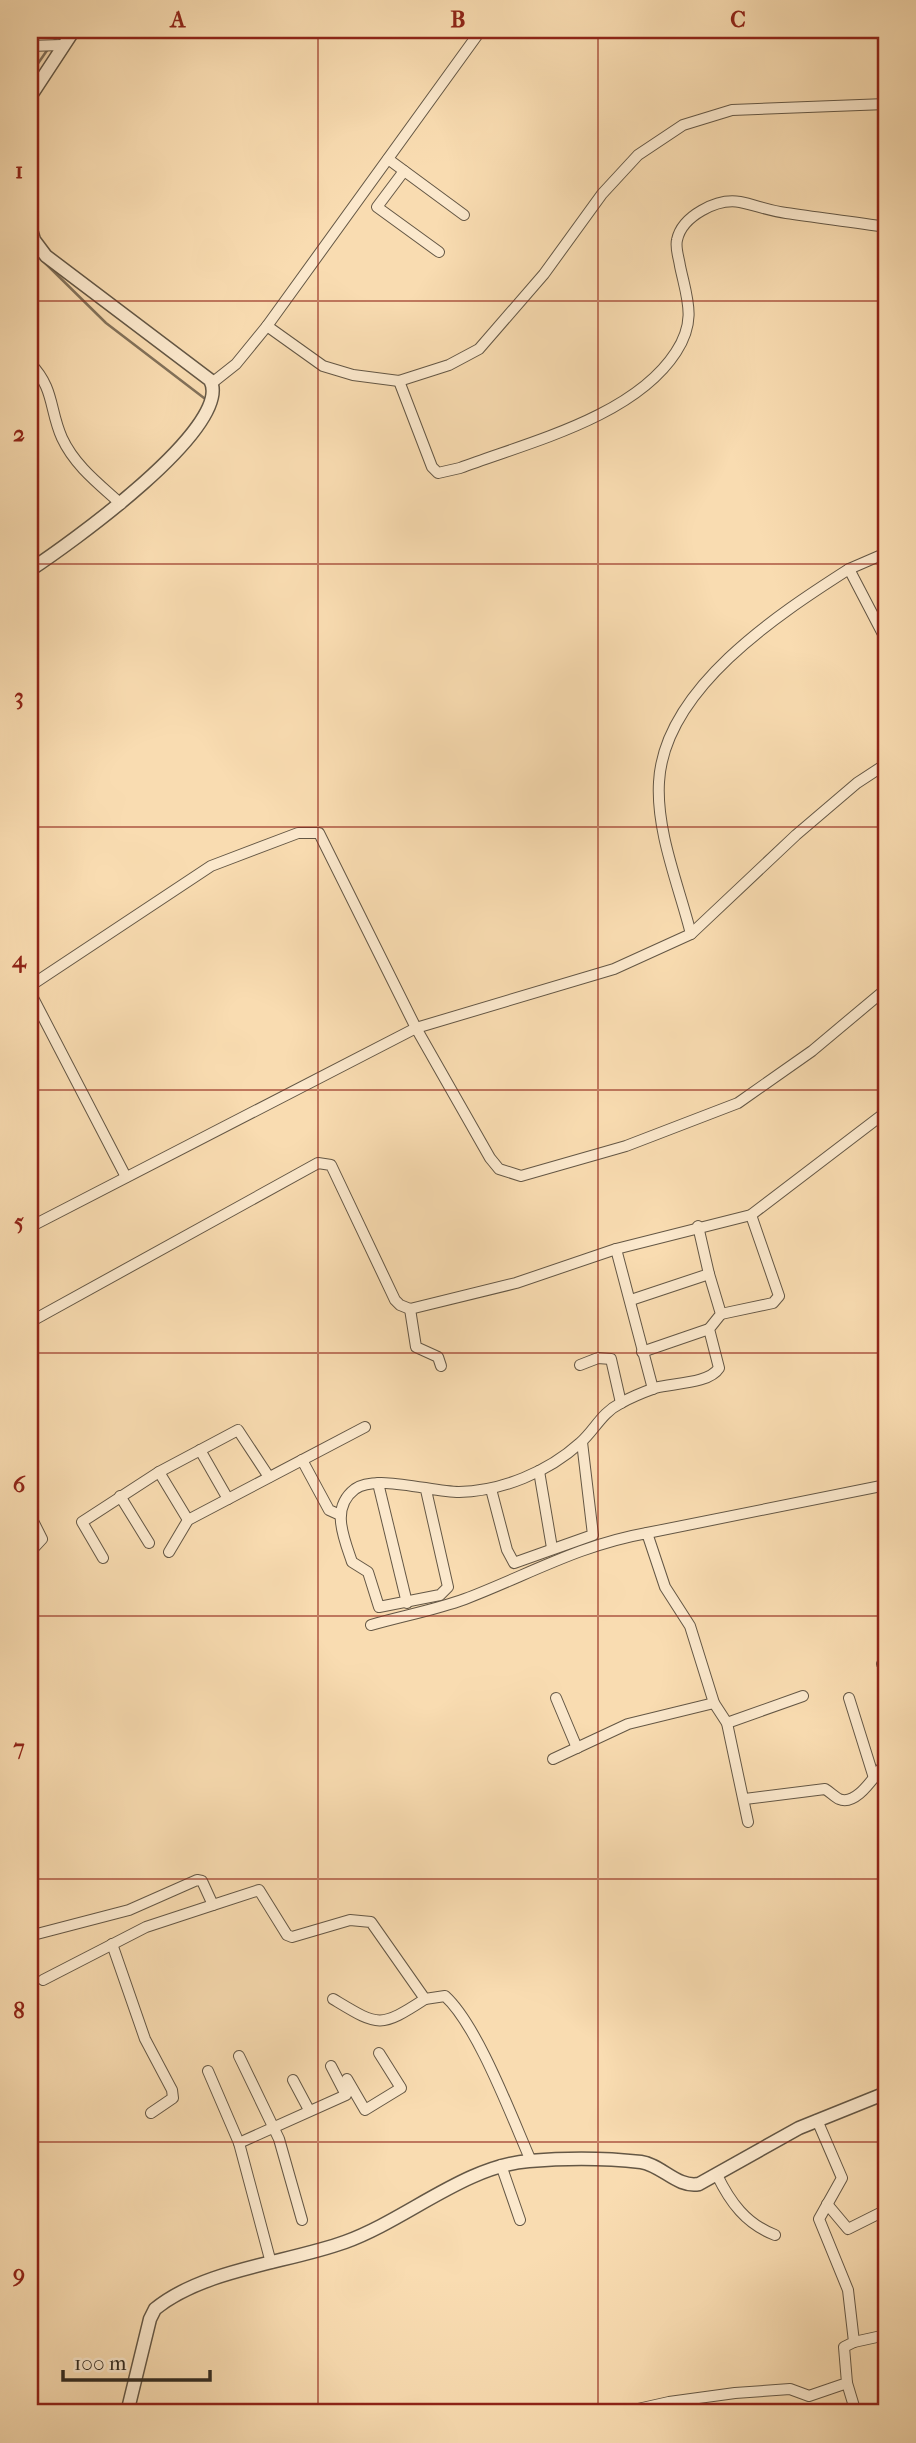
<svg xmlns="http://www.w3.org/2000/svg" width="916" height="2443" font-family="'IM FELL French Canon',serif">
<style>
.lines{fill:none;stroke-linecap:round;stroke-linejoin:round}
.stream{stroke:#82715a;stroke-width:2.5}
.minor-casing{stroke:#645745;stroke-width:12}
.tertiary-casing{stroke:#645745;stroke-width:15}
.minor{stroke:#fbe8cc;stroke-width:10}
.tertiary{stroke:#fbe8cc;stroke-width:12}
.grid{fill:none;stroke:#8f2418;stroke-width:2;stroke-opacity:0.55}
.neatline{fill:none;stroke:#8f2418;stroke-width:2.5}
.grid-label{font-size:23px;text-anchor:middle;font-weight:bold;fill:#8f2418}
</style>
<rect width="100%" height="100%" fill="#f9dcb1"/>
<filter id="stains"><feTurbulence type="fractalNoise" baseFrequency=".00286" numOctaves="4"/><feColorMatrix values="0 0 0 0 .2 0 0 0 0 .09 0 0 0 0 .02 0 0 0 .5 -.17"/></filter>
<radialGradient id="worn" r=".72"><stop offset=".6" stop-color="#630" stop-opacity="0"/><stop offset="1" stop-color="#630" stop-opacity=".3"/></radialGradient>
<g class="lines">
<g class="stream">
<polyline points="54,41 62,30"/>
<polyline points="30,75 48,49"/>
<polyline points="42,260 106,323 204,398"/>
</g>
<defs>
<g id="minor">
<polyline points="30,46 62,45"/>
<polyline points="388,159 464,215"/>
<polyline points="404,171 377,207 439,252"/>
<polyline points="267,326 323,366 353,375 399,381 449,365 479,349 544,274 602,194 638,155 683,125 732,110 886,104"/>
<path d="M30,363C55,389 49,409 62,438C75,466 99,484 121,504"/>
<path d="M399,381L432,467L438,473L460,468C529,442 634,417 676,352C697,320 687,299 680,266C679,258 675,248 677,240C682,216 717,198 740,202C755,205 770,211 786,213C820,218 853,222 886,227"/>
<polyline points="212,383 236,364 267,326 481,30"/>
<polyline points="886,553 849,569 886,640"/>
<path d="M691,934C679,886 656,832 659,782C664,689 777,615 849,569"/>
<polyline points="30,986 211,866 298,833 319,833 416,1028 490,1158 499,1169 521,1176 626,1146 738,1103 812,1051 886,989"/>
<polyline points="30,992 126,1177"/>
<polyline points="30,1227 416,1028 614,969 691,934 796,835 857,783 886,764"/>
<polyline points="616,1249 653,1389"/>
<polyline points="631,1300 709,1274 698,1226"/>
<polyline points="410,1309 416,1347 438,1357 441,1366"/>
<polyline points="721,1314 773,1303 779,1296 751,1215"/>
<polyline points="30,1322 318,1163 331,1165 395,1300 400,1305 410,1309 516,1283 616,1249 751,1215 886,1112"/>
<polyline points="642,1352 709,1329"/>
<polyline points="580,1365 598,1358 611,1359 621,1403"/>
<polyline points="200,1450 228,1499"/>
<polyline points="302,1460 329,1510 340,1515"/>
<polyline points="539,1471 552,1548"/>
<polyline points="159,1472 188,1520"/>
<polyline points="378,1483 407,1603"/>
<polyline points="491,1489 507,1550 514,1563 593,1535 582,1442"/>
<path d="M426,1490L448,1587L440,1595L379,1607L368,1572L352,1562C344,1538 330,1508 355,1489C376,1474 432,1492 459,1492C502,1491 548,1472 580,1443C595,1430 601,1413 621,1403C631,1397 644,1392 655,1388C672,1383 709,1384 719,1368L709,1329L721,1314L709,1274"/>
<polyline points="120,1496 149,1543"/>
<polyline points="30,1515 42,1539 30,1552"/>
<polyline points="647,1533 886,1485"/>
<polyline points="169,1552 188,1520 365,1427"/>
<polyline points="103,1558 82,1522 159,1472 238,1430 269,1477"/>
<path d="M371,1625C402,1616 435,1610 465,1599C528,1575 579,1545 647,1533L665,1587L690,1626L714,1703L727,1723L748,1822"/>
<polyline points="882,1664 886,1662"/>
<polyline points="556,1698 577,1748"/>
<polyline points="849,1698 874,1778"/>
<polyline points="727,1723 803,1696"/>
<polyline points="553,1759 628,1724 714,1703"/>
<path d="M745,1799L825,1789C830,1792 835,1797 839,1799C858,1807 876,1772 886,1763"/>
<path d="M33,1935L129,1910L197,1880L202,1881L213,1905L259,1890L287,1935L292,1937L350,1920L371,1922L425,1999L445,1996C478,2026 512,2118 531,2161"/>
<polyline points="112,1944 145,2039 172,2090 173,2098 151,2113"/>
<polyline points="43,1980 146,1927 213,1905"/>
<path d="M333,1999C378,2026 379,2029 425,1999"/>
<polyline points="239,2056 279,2139 302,2220"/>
<polyline points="208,2071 239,2143 271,2263"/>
<polyline points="347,2079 365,2110 401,2088 379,2053"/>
<polyline points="293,2080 309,2110"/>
<polyline points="239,2143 346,2095 331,2066"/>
<polyline points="501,2165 520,2220"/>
<path d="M717,2175C730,2202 746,2224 775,2235"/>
<polyline points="827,2204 848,2229 886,2210"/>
<polyline points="854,2342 886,2335"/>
<polyline points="847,2383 856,2413"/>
<polyline points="620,2413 669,2402 735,2393 790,2389 809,2396 847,2383 844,2347 854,2342 848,2290 819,2219 842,2178 817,2120"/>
</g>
<g id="tertiary">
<polyline points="30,97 74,30"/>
<path d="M30,226L34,240L46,256L210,380C236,426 65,547 30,570"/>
<path d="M127,2413L150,2319L155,2309C204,2269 287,2263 345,2242C406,2220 465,2166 529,2161C564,2158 606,2158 641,2162C662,2165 677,2188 699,2184L799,2128L886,2093"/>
</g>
</defs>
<use href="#minor" class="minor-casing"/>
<use href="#tertiary" class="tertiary-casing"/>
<use href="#minor" class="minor"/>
<use href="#tertiary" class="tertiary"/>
</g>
<path class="grid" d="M318,30V2413M598,30V2413M30,301H886M30,564H886M30,827H886M30,1090H886M30,1353H886M30,1616H886M30,1879H886M30,2142H886"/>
<rect width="916" height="2443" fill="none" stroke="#f9dcb1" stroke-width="77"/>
<path d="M63 2370v10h147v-10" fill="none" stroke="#332b21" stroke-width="3.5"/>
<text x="74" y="2370" font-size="21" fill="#332b21" stroke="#fbe8cc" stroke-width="5" paint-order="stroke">100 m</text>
<rect x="38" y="38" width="840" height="2366" class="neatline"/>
<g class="grid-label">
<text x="178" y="27">A</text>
<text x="458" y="27">B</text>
<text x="738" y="27">C</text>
<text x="19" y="178">1</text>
<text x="19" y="441">2</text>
<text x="19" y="704">3</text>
<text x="19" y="967">4</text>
<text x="19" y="1229">5</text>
<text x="19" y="1492">6</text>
<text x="19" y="1755">7</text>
<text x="19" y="2018">8</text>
<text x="19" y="2281">9</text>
</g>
<rect width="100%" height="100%" filter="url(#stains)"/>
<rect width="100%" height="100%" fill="url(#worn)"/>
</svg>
